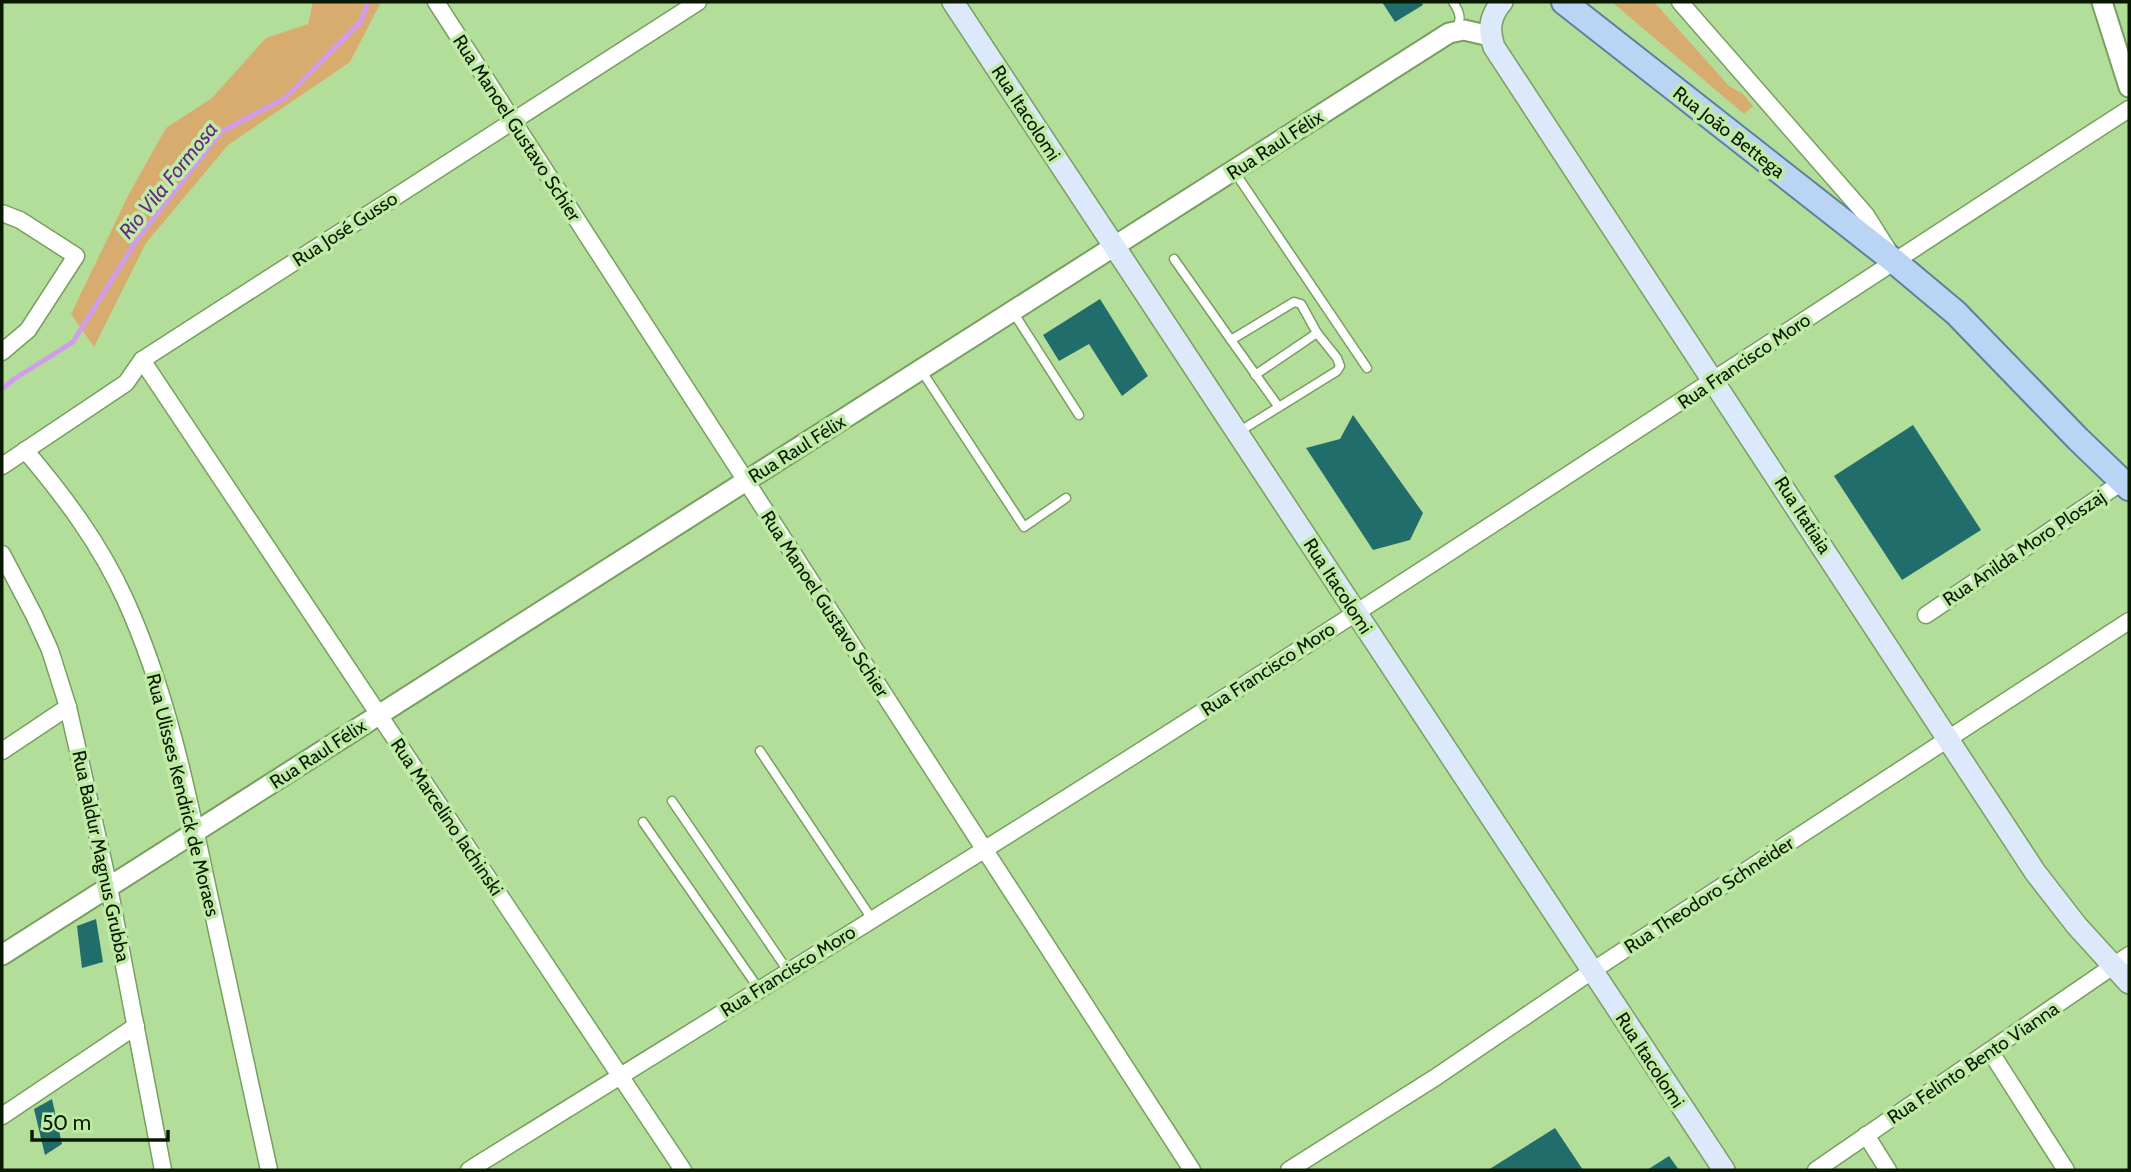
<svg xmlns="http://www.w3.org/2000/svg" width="2131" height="1172" font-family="Cabin,sans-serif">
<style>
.green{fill:#d8ac6f}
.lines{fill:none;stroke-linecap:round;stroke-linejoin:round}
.stream{stroke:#d19dea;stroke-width:5}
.building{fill:#206d6c}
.service-casing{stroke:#779f5f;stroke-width:11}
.minor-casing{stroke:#779f5f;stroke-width:19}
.tertiary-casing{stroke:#779f5f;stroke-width:23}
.secondary-casing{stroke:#779f5f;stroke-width:24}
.primary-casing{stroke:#5e809b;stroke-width:28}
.service{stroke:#fff;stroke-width:8}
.minor{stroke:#fff;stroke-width:16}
.tertiary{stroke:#fff;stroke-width:19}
.secondary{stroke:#dce9fa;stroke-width:21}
.primary{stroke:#bad4f4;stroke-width:24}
.labels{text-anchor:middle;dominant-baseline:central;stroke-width:7;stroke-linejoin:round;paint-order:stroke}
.street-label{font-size:19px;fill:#0a1902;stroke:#c0eba7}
.water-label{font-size:21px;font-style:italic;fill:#672882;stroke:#c0eba7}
</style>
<rect width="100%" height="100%" fill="#b3de9a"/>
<g class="green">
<polygon points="313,2 381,2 350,62 228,145 146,243 94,347 71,314 129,194 166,128 212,98 266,38 308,24"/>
<polygon points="1612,2 1654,2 1729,86 1743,94 1753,106 1744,114"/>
</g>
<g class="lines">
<polyline class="stream" points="2,389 14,379 73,342 138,238 221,132 285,98 361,21 368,2"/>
</g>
<g class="building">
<polygon points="1382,2 1421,2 1423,5 1395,22"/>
<polygon points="1100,299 1148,376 1122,396 1089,344 1059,361 1043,335"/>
<polygon points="1353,415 1423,513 1410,540 1373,550 1306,448 1340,439"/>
<polygon points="1913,425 1981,530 1902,580 1834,476"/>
<polygon points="96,919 103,962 82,968 77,926"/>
<polygon points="52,1099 62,1144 45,1155 34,1109"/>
<polygon points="1555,1128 1583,1170 1488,1170"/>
<polygon points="1669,1156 1679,1170 1647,1170"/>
</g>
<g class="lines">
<defs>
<g id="service">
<path d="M1453,2C1460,12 1463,21 1454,30"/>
<polyline points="1234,171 1367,368"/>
<polyline points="1174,259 1231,340"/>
<polyline points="1013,312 1079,415"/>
<polyline points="921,370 1024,527 1066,498"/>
<polyline points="1255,375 1317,333"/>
<polyline points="1240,431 1337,371 1340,366 1337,358 1317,333 1301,304 1294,302 1231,340 1278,406"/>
<polyline points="760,751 872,919"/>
<polyline points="672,801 788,971"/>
<polyline points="643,822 759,989"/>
</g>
<g id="minor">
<polyline points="436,2 1192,1170"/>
<polyline points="1680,2 1866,215 1888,250"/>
<polyline points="2,213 20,220 76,256 28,330 2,352"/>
<polyline points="142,360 683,1170"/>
<path d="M25,450C64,496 100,544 125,599C166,689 187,789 207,885C228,980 248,1075 269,1170"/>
<polyline points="2,466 126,383 142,360 698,2"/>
<polyline points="2,554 34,615 50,650 68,707 109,887 163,1170"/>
<polyline points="1926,615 2122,482"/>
<polyline points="2,751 68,707"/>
<polyline points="1990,1051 2066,1170"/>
<polyline points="2,1116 136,1026"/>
<polyline points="1866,1135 1888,1170"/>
<path d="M469,1170C710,1020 952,872 1191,719C1506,518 1816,311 2129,109"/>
<polyline points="1289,1170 1436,1077 1592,971 2129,621"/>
<polyline points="1816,1170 2129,955"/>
</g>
<g id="tertiary">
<polyline points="2102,2 2129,87"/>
<polyline points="2,955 1449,33 1464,30 1490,36"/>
</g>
<g id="secondary">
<polyline points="953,2 1724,1170"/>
<path d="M1502,2C1490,16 1488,29 1494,47L2035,872L2077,926L2129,983"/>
</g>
<polyline id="primary" points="1564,2 1894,261 1956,313 2078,439 2129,488"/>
</defs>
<use href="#service" class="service-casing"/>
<use href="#minor" class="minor-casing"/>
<use href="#tertiary" class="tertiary-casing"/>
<use href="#secondary" class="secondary-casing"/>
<use href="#primary" class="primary-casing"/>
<use href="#service" class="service"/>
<use href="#minor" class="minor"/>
<use href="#tertiary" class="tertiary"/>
<use href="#secondary" class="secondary"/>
<use href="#primary" class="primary"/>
</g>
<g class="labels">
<g class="street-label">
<text transform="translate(1026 113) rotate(57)">Rua Itacolomi</text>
<text transform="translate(517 128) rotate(57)">Rua Manoel Gustavo Schier</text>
<text transform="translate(1729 132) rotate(38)">Rua João Bettega</text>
<text transform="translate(1275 145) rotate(-33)">Rua Raul Félix</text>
<text transform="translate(345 229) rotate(-33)">Rua José Gusso</text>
<text transform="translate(1744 361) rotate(-34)">Rua Francisco Moro</text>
<text transform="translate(797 449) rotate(-32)">Rua Raul Félix</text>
<text transform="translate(1803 515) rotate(57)">Rua Itatiaia</text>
<text transform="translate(2024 548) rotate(-34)">Rua Anilda Moro Ploszaj</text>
<text transform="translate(1338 586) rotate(57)">Rua Itacolomi</text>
<text transform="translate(825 604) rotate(57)">Rua Manoel Gustavo Schier</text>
<text transform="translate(1268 669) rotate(-33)">Rua Francisco Moro</text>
<text transform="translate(318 754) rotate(-33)">Rua Raul Félix</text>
<text transform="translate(183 795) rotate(76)">Rua Ulisses Kendrick de Moraes</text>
<text transform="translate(447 817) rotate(56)">Rua Marcelino Iachinski</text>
<text transform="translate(101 856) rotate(78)">Rua Baldur Magnus Grubba</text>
<text transform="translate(1709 895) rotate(-33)">Rua Theodoro Schneider</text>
<text transform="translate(788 971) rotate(-32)">Rua Francisco Moro</text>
<text transform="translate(1650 1060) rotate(57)">Rua Itacolomi</text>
<text transform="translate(1973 1063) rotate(-34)">Rua Felinto Bento Vianna</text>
</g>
<g class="water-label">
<text transform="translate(168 180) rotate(-51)">Rio Vila Formosa</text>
</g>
</g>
<rect width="2131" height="1172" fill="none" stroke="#0a1902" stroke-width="7"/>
<path d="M32 1130v10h136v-10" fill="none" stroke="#0a1902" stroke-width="3.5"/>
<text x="42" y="1130" font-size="21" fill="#0a1902" stroke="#c0eba7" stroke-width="5" paint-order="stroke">50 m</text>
</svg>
